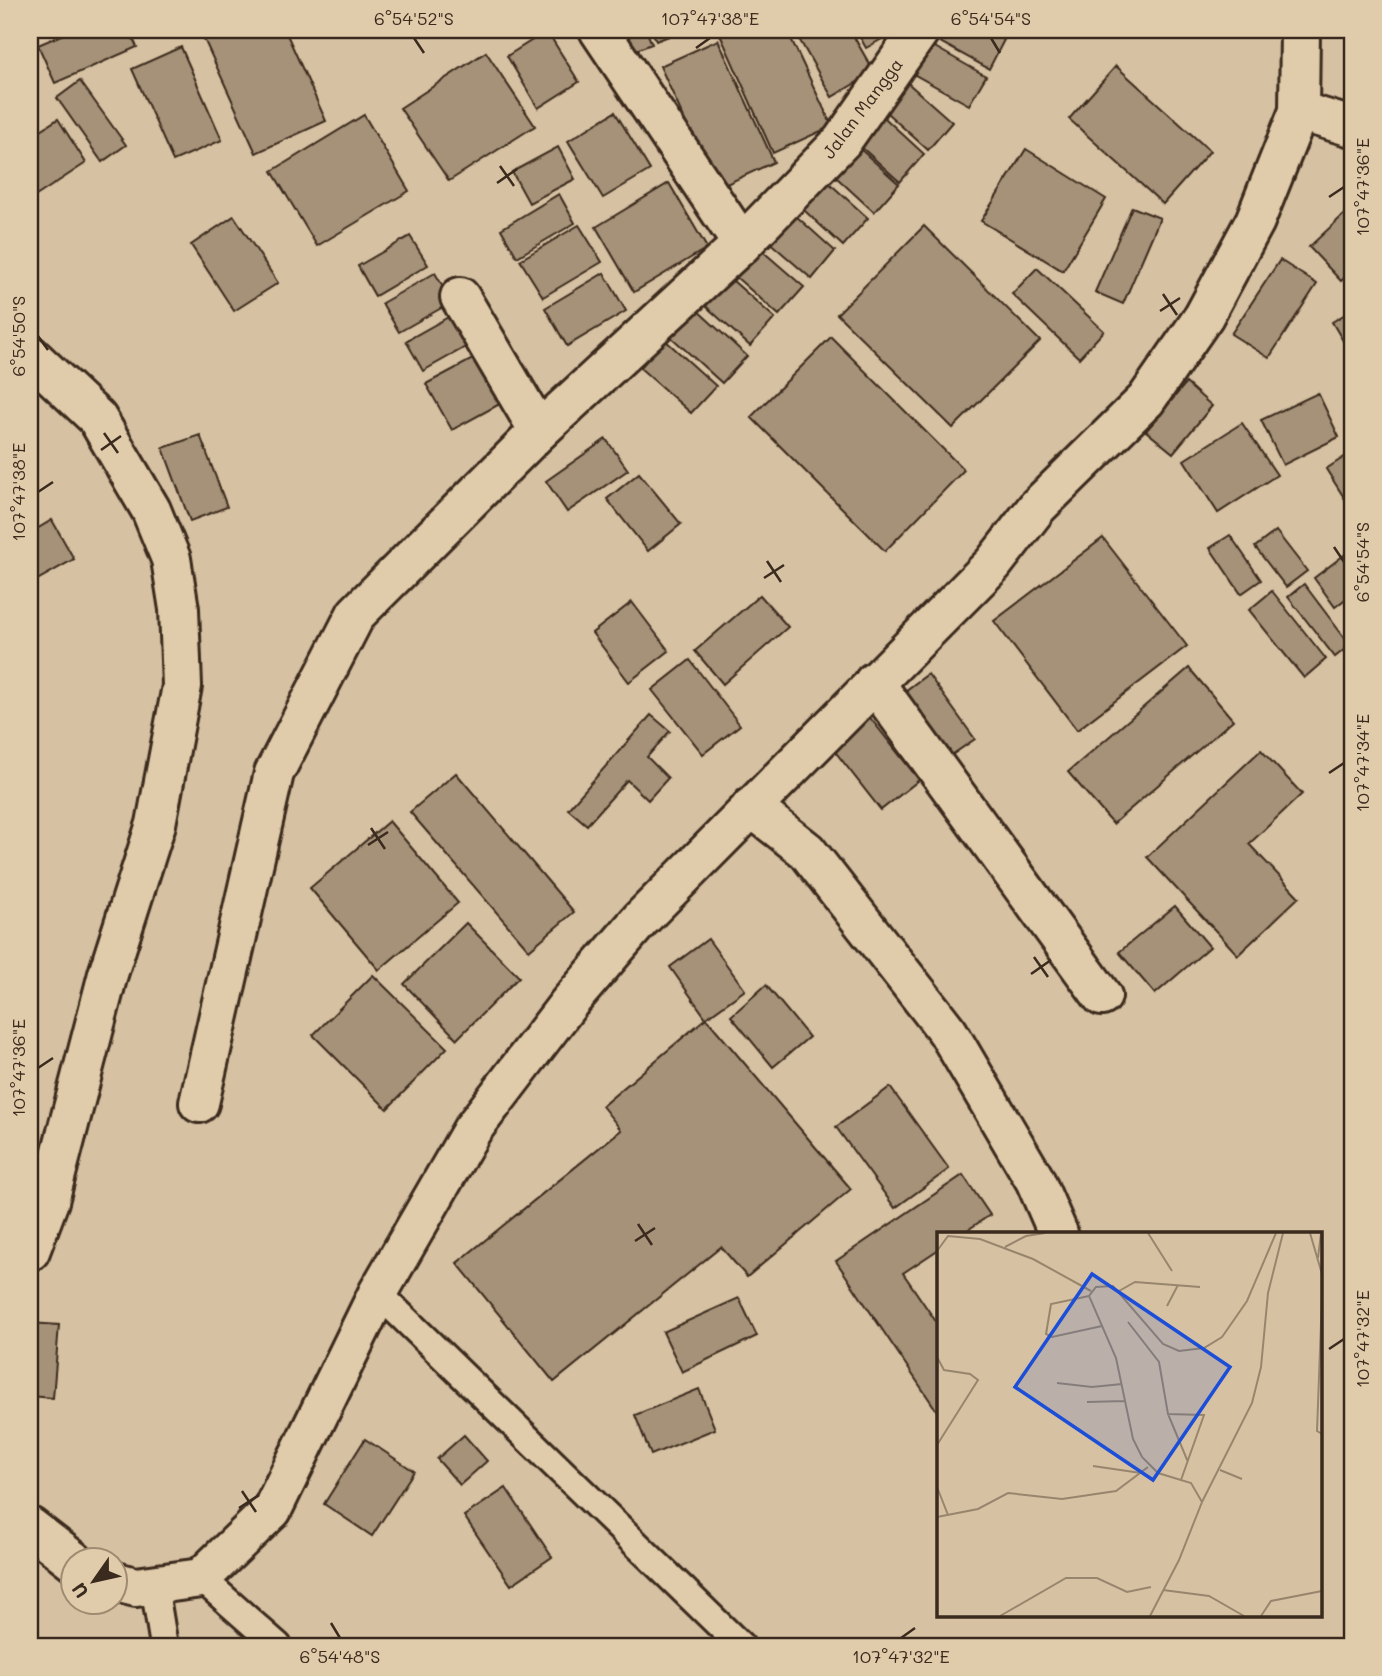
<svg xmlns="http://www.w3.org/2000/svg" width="1382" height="1676" font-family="Mali,sans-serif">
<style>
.building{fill:#a69278;stroke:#3b2a1e;stroke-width:2}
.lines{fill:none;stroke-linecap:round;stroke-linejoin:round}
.lane-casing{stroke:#3b2a1e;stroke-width:32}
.street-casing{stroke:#3b2a1e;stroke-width:44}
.highway-casing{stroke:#3b2a1e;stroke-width:44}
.lane{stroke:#e0cbaa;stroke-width:26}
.street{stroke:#e0cbaa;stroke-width:38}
.highway{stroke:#e0cbaa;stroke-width:38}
.ticks{fill:none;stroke:#3b2a1e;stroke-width:2.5}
.labels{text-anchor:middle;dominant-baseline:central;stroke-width:5;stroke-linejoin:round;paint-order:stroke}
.street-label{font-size:18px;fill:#3b2a1e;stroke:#e0cbaa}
.inset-road{fill:none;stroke:#98856d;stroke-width:2}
.view{fill:#1d4ed8;fill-opacity:0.15;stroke:#1d4ed8;stroke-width:3.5}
.inset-edge{fill:none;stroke:#3b2a1e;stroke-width:3.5}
.neatline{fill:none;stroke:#3b2a1e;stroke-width:2.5}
.ticks-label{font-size:18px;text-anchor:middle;fill:#3b2a1e}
</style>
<rect width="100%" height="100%" fill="#d6c1a2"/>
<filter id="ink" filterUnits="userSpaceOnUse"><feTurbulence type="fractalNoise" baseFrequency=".0143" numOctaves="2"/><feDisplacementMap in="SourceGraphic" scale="14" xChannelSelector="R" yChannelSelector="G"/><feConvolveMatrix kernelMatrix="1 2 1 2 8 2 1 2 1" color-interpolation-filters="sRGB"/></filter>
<g filter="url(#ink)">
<g class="building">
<polygon points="73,30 129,30 137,47 55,83 38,45"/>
<polygon points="224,30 285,30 326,121 256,153 204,39"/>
<polygon points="609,30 646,30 652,44 620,56"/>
<polygon points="652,30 685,30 656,41"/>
<polygon points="718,30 787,30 832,126 773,153"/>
<polygon points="794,30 850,30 874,72 832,97"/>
<polygon points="856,30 898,30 866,48"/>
<polygon points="933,30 985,30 1004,40 989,69 929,36"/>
<polygon points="547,31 579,82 538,108 507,56"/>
<polygon points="718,40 774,162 716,189 660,66"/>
<polygon points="926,42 986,76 969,105 910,72"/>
<polygon points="181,47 222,140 173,161 132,69"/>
<polygon points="486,52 535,126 449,181 400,108"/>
<polygon points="1116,66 1210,151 1163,204 1069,119"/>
<polygon points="901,77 952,122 928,150 877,104"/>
<polygon points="80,81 126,145 102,162 57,98"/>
<polygon points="874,108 924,154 900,182 849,136"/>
<polygon points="615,112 650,170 603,198 568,141"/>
<polygon points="364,115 409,191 317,246 272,171"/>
<polygon points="58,119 86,163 30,200 30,137"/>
<polygon points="848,138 899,184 874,212 824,166"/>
<polygon points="558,147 575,179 529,203 512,172"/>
<polygon points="1026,149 1106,199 1063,271 981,221"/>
<polygon points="817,172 868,218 843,246 793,200"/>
<polygon points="669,183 707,248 634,292 596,227"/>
<polygon points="559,194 575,223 517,257 501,229"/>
<polygon points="785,206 835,251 812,279 760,234"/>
<polygon points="1132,207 1160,218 1123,304 1095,292"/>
<polygon points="1352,207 1352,271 1341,281 1309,247"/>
<polygon points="234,216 278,283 234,311 191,245"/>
<polygon points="579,225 602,262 543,297 520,260"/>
<polygon points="924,226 1040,341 953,428 837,314"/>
<polygon points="410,236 428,265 375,296 358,266"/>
<polygon points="752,242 804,287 779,315 728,270"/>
<polygon points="1280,260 1317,284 1269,358 1231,334"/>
<polygon points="1037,268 1104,331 1079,358 1012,294"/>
<polygon points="435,273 452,302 399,332 382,303"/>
<polygon points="604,273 626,311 567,346 545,308"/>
<polygon points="724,273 775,318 750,346 699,300"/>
<polygon points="696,309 747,356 722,383 671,337"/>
<polygon points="1352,310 1352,356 1332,322"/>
<polygon points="459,311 476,341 423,371 406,341"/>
<polygon points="831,337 964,470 885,551 751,417"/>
<polygon points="665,340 716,386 691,413 640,368"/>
<polygon points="482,354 507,400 452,430 426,384"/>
<polygon points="1186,383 1212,406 1173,453 1146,431"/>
<polygon points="1318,393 1339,437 1283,465 1261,420"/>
<polygon points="1242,423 1277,475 1218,513 1184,460"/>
<polygon points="200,435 227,507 190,521 163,448"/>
<polygon points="606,439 628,470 567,512 546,481"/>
<polygon points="1352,452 1352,510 1326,469"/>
<polygon points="639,473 681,524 648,551 607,499"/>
<polygon points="52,520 74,559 30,584 30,533"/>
<polygon points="1276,531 1307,571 1286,587 1255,547"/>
<polygon points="1230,535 1261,580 1241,594 1210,548"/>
<polygon points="1103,538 1187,646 1077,730 994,621"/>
<polygon points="1352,549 1352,594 1335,607 1314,578"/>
<polygon points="1304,584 1350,645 1335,657 1288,597"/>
<polygon points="1272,591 1326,659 1304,678 1249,610"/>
<polygon points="760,595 788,627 723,684 695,651"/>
<polygon points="632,602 669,651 629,682 592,633"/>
<polygon points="690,660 740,725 703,754 652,690"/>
<polygon points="1189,668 1233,720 1113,824 1068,772"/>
<polygon points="928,674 975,739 940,763 894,699"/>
<polygon points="651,715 670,731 647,757 668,778 648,800 627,780 587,825 568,809"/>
<polygon points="868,715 919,780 881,810 830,745"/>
<polygon points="1261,750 1302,794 1249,844 1299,897 1238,955 1147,857"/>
<polygon points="456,773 574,912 529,950 410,812"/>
<polygon points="389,821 458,903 379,970 310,888"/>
<polygon points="1175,906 1210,947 1155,994 1119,952"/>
<polygon points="466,923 519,977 457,1039 404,984"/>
<polygon points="708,939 745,990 706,1018 670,967"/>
<polygon points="373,975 447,1048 387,1109 313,1035"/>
<polygon points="766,985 809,1037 773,1067 731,1016"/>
<polygon points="706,1018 851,1189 747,1277 721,1247 554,1382 457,1263 621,1130 602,1106"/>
<polygon points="890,1087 949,1169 895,1208 836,1127"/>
<polygon points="963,1175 990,1215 963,1233 939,1233 939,1249 903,1273 939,1326 939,1414 836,1261"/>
<polygon points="739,1298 757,1336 682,1372 663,1332"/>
<polygon points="30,1323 59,1325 53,1398 30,1396"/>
<polygon points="699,1389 715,1429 651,1455 635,1415"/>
<polygon points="464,1435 487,1461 460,1485 437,1459"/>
<polygon points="365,1439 414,1471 372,1536 324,1504"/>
<polygon points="506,1488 552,1557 511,1585 464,1516"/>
</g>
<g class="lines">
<defs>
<g id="lane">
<polyline points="378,1293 741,1646"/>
<polyline points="201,1578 278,1646"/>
<polyline points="154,1585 164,1646"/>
</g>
<g id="street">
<polyline points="1299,111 1352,127"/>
<polyline points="742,244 842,141 920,30"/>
<polyline points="460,297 539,431"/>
<polyline points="874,682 1102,996"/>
<polyline points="751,807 807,851 948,1032 1035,1180 1058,1233"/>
<polyline points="199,1103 274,773 356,614 539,431 742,244 599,30"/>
</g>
<g id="highway">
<polyline points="30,355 97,418 151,510 171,559 179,609 182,686 156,824 108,974 49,1201 30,1251"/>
<polyline points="30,1527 74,1561"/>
<polyline points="116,1582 136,1587 201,1578 272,1510 378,1293 472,1130 569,1003 640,920 993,564 1038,506 1146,400 1204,316 1255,221 1299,111 1300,30"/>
</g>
</defs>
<use href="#lane" class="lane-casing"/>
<use href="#street" class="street-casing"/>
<use href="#highway" class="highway-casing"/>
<use href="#lane" class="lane"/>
<use href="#street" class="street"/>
<use href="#highway" class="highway"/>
</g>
</g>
<path class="ticks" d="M414,38L424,53M991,38L1000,53M696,48L710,38M500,166L514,186M497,183L517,169M1329,197L1344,187M1163,294L1177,315M1160,311L1180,298M38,336L48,350M104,433L118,453M101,450L121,436M38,492L53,482M1334,547L1344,562M767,561L781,582M764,578L784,565M1329,773L1344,763M371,828L385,849M368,845L388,832M1034,957L1048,977M1031,974L1051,960M38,1068L53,1058M638,1224L652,1245M635,1241L655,1228M1329,1349L1344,1339M242,1491L256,1512M239,1508L259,1495M331,1623L340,1638M901,1638L915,1628"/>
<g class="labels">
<g class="street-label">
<text transform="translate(862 108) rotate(-53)">Jalan Mangga</text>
</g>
</g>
<g transform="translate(937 1232)">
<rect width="385" height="385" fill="#d6c1a2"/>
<path class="inset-road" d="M211,1L235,39M373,1L385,42M68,15L89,4L108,1M0,19L11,4L43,7L96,27L154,59M381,26L384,1M182,59L198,50L263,55M152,64L114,72L109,102L115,105L165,94M385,64L380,199L385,202M230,74L241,53M191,90L222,130L231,182L267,183L244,248M0,125L7,138L33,142L41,148L0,213M120,151L155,155L185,152M150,170L188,169M231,182L251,230M156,234L204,241M283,238L305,247M0,255L11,283M265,270L315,171L324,135L331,61L346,1M0,285L41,277L71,261L125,267L179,259L211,235M226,358L272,364L307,384M63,384L129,346H160L190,360L214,355M213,384L242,328L265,270L254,251L221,241L205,225L196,207L179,126L152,64L159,55L176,54L226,112L242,119L267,116L285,105L310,69L339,1M324,384L334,369L385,359"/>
<path class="view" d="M155,42L293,135L216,248L78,155Z"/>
<rect width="385" height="385" class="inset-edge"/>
</g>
<rect width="1382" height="1676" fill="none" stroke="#e0cbaa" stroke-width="77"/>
<g transform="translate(94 1581) rotate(236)"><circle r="33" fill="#e0cbaa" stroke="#9e8b72" stroke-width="2"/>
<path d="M0-5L12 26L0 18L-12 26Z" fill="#3b2a1e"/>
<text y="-10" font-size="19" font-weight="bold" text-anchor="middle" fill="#3b2a1e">U</text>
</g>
<rect x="38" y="38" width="1306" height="1600" class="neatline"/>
<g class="ticks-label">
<text x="414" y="25">6°54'52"S</text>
<text x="710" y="25">107°47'38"E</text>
<text x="991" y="25">6°54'54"S</text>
<text transform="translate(1363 187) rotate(-90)" y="6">107°47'36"E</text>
<text transform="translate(19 336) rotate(-90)" y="6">6°54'50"S</text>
<text transform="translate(19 492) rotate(-90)" y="6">107°47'38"E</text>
<text transform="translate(1363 562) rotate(-90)" y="6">6°54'54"S</text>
<text transform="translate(1363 763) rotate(-90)" y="6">107°47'34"E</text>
<text transform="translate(19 1068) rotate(-90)" y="6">107°47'36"E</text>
<text transform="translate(1363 1339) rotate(-90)" y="6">107°47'32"E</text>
<text x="340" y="1663">6°54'48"S</text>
<text x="901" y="1663">107°47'32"E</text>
</g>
</svg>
